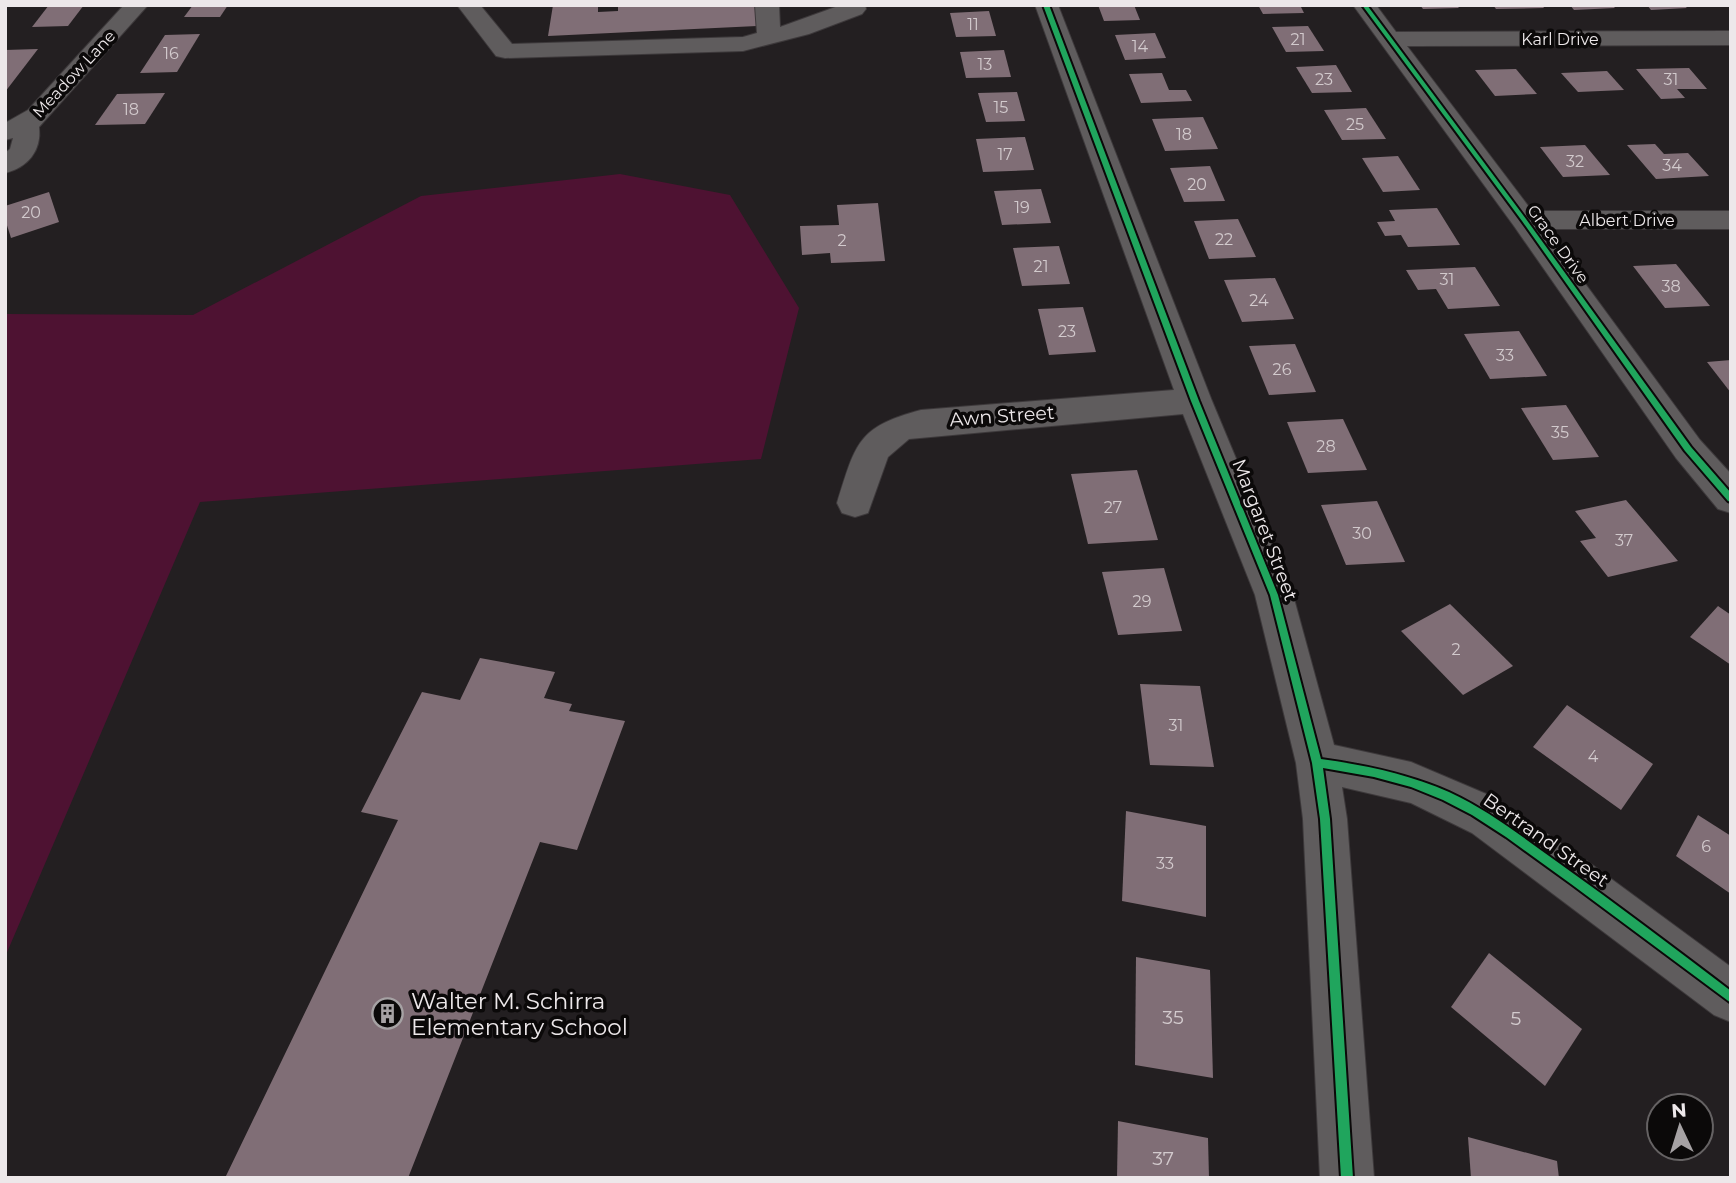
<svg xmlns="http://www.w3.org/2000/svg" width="1736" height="1183" font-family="Montserrat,sans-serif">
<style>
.green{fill:#4e1232}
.building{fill:#806e76}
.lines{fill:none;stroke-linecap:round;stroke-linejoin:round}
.minor-casing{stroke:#3d393b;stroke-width:2}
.minor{fill:#5f5c5d;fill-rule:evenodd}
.cycleway-casing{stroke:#0b0909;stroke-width:4}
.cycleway{fill:#20a55d;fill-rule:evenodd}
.labels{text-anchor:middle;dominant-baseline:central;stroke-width:7;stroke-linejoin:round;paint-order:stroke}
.number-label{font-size:16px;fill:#d2cacd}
.far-street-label{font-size:16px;fill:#ede8ea;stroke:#0b0909}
.street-label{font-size:19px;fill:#ede8ea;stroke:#0b0909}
.near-number-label{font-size:19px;fill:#d2cacd}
.near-poi-label{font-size:23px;fill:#ede8ea;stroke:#0b0909;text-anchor:start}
</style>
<rect width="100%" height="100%" fill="#231f21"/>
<polygon class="green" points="620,174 730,195 799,308 761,459 200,502 5,957 5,314 193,315 421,196"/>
<g class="building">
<polygon points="49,5 84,5 68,26 32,27"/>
<polygon points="193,5 228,5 220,17 184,17"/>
<polygon points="553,5 598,5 598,12 618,11 618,5 756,5 757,26 548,36"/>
<polygon points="1098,5 1134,5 1140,20 1104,21"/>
<polygon points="1258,5 1300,5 1304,13 1263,14"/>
<polygon points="1420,5 1456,5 1459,8 1423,9"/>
<polygon points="1493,5 1542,5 1544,8 1496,9"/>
<polygon points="1570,5 1612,5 1615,8 1574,10"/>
<polygon points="1647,5 1683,5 1687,8 1651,10"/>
<polygon points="989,11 996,36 956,37 950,13"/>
<polygon points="1308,26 1324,51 1286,52 1272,27"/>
<polygon points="1155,33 1166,58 1125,60 1115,35"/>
<polygon points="200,34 177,72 140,73 165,35"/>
<polygon points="38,49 5,92 5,50"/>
<polygon points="1004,50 1011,77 966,78 960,52"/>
<polygon points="1336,65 1352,92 1312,93 1296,67"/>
<polygon points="1689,68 1707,89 1677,89 1685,98 1661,99 1636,69"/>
<polygon points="1516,69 1537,94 1495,96 1475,70"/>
<polygon points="1607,71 1624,90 1578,92 1561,73"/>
<polygon points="1162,73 1169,90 1186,90 1192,101 1141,103 1129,74"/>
<polygon points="1017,92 1025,121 986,122 978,93"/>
<polygon points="165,93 145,124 95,125 117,94"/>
<polygon points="1366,108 1386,139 1342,140 1324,110"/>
<polygon points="1203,117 1218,149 1165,151 1152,119"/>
<polygon points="1025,137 1034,170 983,172 976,139"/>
<polygon points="1655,144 1664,154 1688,153 1709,176 1656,179 1627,145"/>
<polygon points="1585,145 1610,175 1563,177 1540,147"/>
<polygon points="1398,156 1420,190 1383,192 1362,158"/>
<polygon points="1210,166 1225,201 1184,202 1170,168"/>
<polygon points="1041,189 1051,223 1002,225 994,191"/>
<polygon points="49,192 59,222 11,238 5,219 5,206"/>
<polygon points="878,203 885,261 831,263 830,253 802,255 800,226 839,225 837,205"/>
<polygon points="1437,208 1460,245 1408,247 1401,235 1385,236 1377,222 1395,221 1389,210"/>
<polygon points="1238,219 1256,257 1209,259 1194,221"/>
<polygon points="1059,246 1070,284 1022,286 1013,248"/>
<polygon points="1676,264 1710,306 1665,308 1633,266"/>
<polygon points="1475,267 1500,306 1448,309 1436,289 1418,290 1406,270"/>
<polygon points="1275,278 1294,319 1242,322 1224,280"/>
<polygon points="1083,307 1096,352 1049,355 1038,309"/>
<polygon points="1519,331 1547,376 1490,379 1464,334"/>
<polygon points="1295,344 1316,392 1269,395 1249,346"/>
<polygon points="1731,360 1731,393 1707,362"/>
<polygon points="1566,405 1599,457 1553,460 1521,408"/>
<polygon points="1343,419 1367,470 1308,473 1287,422"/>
<polygon points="1137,470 1158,540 1088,544 1071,474"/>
<polygon points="1626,500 1678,561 1608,577 1580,541 1596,538 1575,511"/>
<polygon points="1377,501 1405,562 1346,565 1321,505"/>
<polygon points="1164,568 1182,631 1118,635 1102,572"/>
<polygon points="1450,604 1513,666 1463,695 1401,631"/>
<polygon points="1718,606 1731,615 1731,665 1690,637"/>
<polygon points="480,658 555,672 544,698 572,704 569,711 625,721 577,850 540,842 408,1178 225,1178 398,820 361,812 422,692 460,700"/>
<polygon points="1140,684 1200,686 1214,767 1150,765"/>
<polygon points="1567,705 1653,764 1621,810 1533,747"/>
<polygon points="1126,811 1206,826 1206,917 1122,901"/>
<polygon points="1698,815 1731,836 1731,894 1676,856"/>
<polygon points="1489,953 1582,1029 1545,1086 1451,1007"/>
<polygon points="1136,957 1210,970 1213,1078 1135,1065"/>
<polygon points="1118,1121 1208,1138 1209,1178 1117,1178"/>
<polygon points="1468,1137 1557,1161 1559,1178 1471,1178"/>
</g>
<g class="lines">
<defs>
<g id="minor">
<path d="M124,5H148L39,127C42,151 27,168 5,173V153L10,149L13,138L5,140V123L28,110Z"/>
<polygon points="457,5 480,5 512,44 743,37 757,33 755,5 779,5 780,27 841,5 865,5 866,9 862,14 809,34 743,51 505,58 496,56"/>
<path d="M1035,5H1058L1212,401L1293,595L1334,745L1411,762L1491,796L1591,864L1731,967V1022L1714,1015L1472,833L1411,803L1342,787L1347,819L1374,1178H1320L1303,819L1296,763L1255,595L1183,414L909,439L888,457L868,513L855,517L842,513L837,503C856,443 857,427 921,410L1174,390Z"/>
<polygon points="1353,5 1376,5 1396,32 1731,31 1731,45 1407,46 1532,211 1731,211 1731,229 1545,229 1700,440 1731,474 1731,513 1718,509 1676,458 1514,226"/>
</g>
</defs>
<use href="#minor" class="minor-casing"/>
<use href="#minor" class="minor"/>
<defs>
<g id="cycleway">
<path d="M1043,5H1049L1199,401L1278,595L1321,759C1365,765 1408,774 1449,792C1488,810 1521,836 1556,861C1615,903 1673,947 1731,991V1003L1571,884L1506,837L1472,815L1443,800L1411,787L1374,777L1323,768L1330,819L1353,1178H1341L1320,819L1312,763L1270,595L1191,401Z"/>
<polygon points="1362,5 1367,5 1526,219 1691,447 1731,493 1731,502 1728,501 1685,451 1522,221"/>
</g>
</defs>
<use href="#cycleway" class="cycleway-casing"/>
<use href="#cycleway" class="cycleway"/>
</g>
<defs>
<symbol id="building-ring" viewBox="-11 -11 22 22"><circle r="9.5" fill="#0b0909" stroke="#a6a2a4" stroke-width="1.5"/><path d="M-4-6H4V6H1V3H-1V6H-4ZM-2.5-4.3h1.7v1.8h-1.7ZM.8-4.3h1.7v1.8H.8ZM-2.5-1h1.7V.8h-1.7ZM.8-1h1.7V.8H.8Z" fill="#a6a2a4"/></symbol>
</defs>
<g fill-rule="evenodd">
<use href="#building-ring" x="370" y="996" width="35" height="35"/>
</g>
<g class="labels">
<g class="number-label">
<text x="973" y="24">11</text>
<text x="1298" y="39">21</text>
<text x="1140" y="46">14</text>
<text x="171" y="53">16</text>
<text x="985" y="64">13</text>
<text x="1324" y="79">23</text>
<text x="1671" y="79">31</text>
<text x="1001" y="107">15</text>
<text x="131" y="109">18</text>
<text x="1355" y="124">25</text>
<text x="1184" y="134">18</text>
<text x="1005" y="154">17</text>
<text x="1575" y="161">32</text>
<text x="1672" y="165">34</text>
<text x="1197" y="184">20</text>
<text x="1022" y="207">19</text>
<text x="31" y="212">20</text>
<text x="1224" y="239">22</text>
<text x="842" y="240">2</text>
<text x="1041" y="266">21</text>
<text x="1447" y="279">31</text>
<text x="1671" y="286">38</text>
<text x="1259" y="300">24</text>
<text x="1067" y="331">23</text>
<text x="1505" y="355">33</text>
<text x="1282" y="369">26</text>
<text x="1560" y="432">35</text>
<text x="1326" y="446">28</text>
<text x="1113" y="507">27</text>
<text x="1362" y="533">30</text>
<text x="1624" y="540">37</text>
<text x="1142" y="601">29</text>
<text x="1456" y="649">2</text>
<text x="1176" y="725">31</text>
<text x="1593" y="756">4</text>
<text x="1706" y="846">6</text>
<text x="1165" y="863">33</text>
</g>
<g class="far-street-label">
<text x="1560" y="39">Karl Drive</text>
<text transform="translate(74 74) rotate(-47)">Meadow Lane</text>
<text x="1627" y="220">Albert Drive</text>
<text transform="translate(1558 244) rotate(54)">Grace Drive</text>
</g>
<g class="street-label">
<text transform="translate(1002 416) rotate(-4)">Awn Street</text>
<text transform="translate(1265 530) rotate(69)">Margaret Street</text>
<text transform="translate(1546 840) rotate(35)">Bertrand Street</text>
</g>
<g class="near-number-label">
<text x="1173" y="1017">35</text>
<text x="1516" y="1018">5</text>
<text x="1163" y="1158">37</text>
</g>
<g class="near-poi-label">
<text x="411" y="1001">Walter M. Schirra<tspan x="411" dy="26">Elementary School</tspan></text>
</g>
</g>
<rect width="1736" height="1183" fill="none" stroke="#ede8ea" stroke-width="14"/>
<g transform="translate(1680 1127) rotate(356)"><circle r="33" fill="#0b0909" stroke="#656263" stroke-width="2"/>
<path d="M0-5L12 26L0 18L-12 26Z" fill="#a6a2a4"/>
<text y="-10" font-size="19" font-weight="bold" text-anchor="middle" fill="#ede8ea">N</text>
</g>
</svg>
